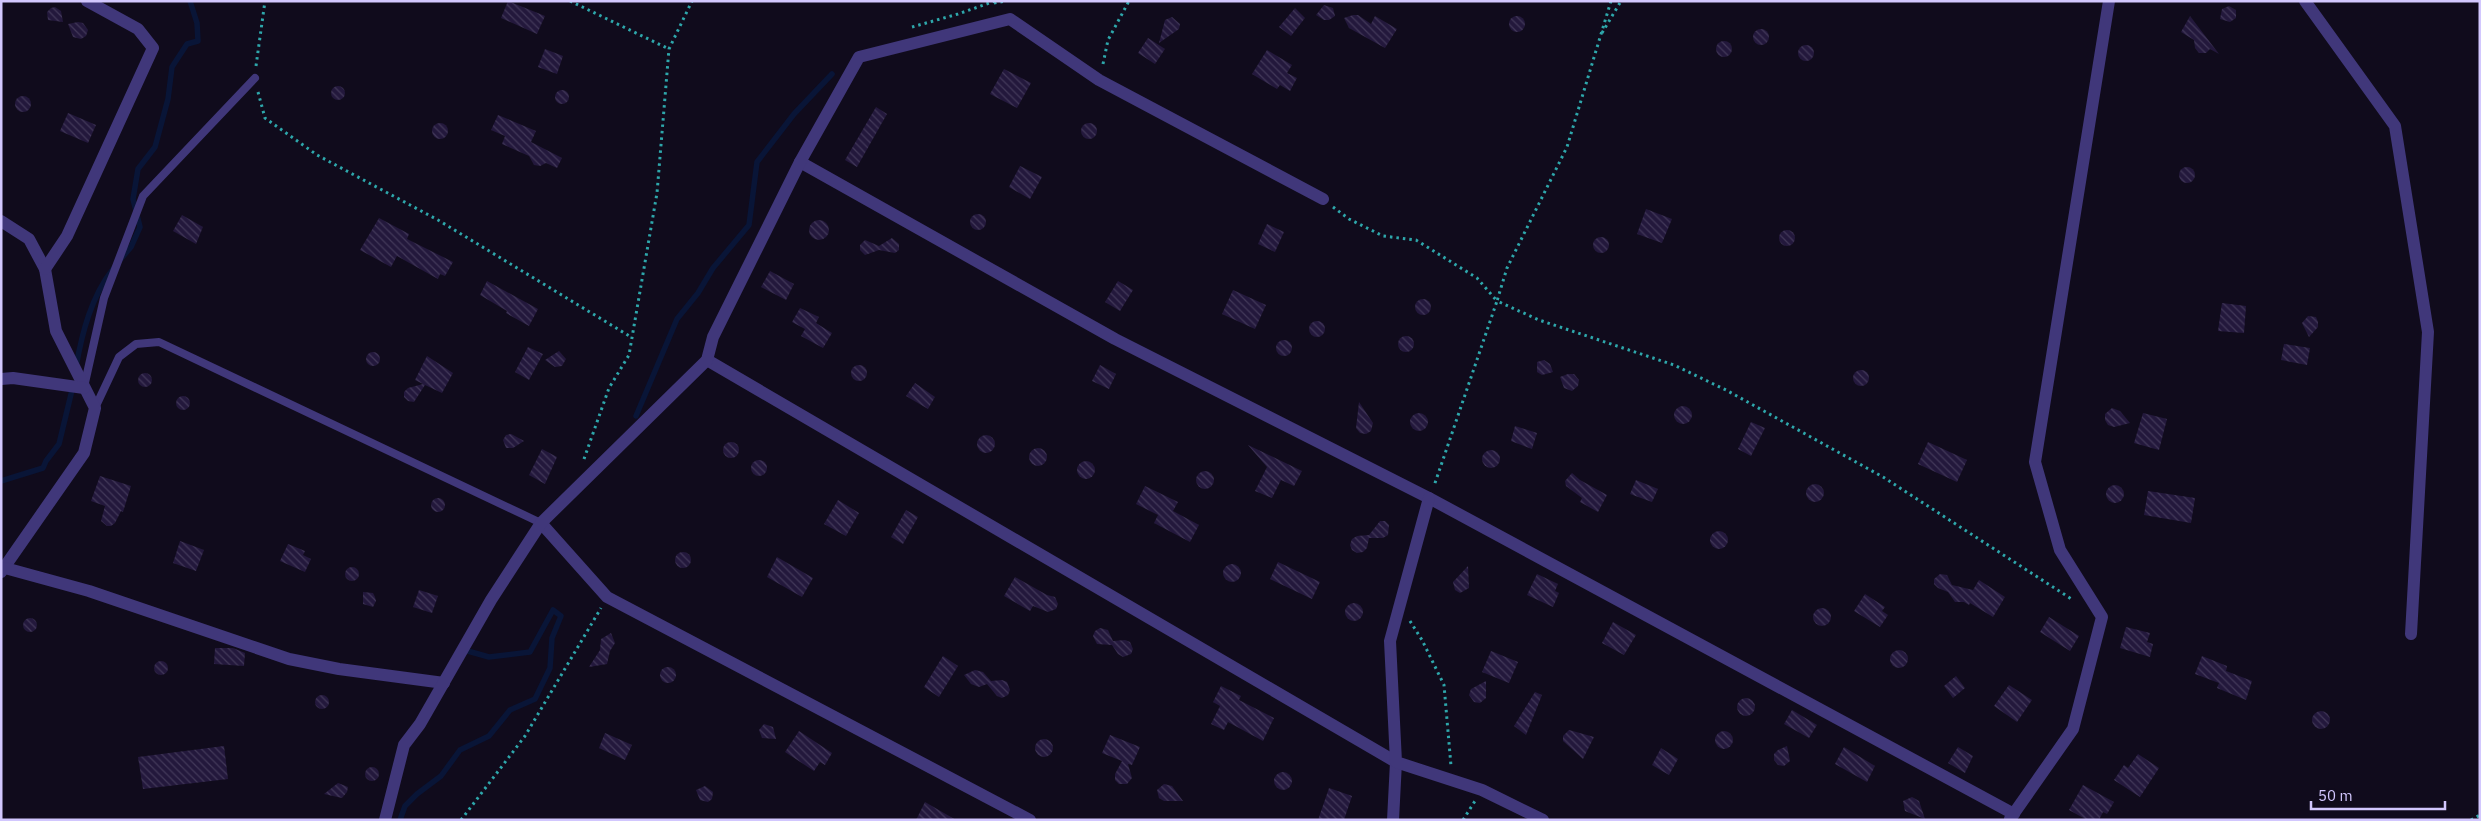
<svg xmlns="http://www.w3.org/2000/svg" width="2481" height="821" font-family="'IBM Plex Sans',sans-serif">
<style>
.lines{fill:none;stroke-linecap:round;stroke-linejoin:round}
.stream{stroke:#091537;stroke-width:5.5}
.building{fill:url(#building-back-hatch)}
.path{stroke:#2ea7ab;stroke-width:3;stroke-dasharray:2.5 4;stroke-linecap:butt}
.service{stroke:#40377a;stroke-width:8}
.minor{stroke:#40377a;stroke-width:12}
</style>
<defs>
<pattern id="building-back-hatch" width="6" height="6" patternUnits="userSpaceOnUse" patternTransform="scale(1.25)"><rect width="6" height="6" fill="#23183c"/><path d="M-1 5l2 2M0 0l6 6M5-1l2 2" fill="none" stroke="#423859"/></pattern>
</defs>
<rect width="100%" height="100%" fill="#100b1c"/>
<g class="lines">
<g class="stream">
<polyline points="120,260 131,247 140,227 133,199 138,169 155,147 168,99 172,67 187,44 198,41 197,23 190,1"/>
<path d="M76,367C82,333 91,297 113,269"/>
<polyline points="636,416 677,319 698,293 713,268 749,225 757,162 794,114 832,74"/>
<polyline points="1,481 43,468 46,461 59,444 73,386"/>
<polyline points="400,820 405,806 417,794 441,776 460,750 489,736 510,710 535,699 550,668 552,638 561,616 553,610 530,652 489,657 464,650"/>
</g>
</g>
<g class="building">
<polygon points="508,1 545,16 537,34 501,18"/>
<polygon points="1324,5 1333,8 1335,16 1329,20 1324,20 1316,15"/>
<polygon points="2229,6 2236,10 2236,18 2230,22 2220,19 2222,9"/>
<polygon points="55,7 61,11 63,22 48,20 47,12 51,8"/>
<polygon points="1295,8 1305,18 1291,36 1279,27"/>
<polygon points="1353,15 1358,15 1371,24 1375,16 1397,29 1385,48 1349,28 1344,18"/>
<polygon points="2190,16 2219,54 2210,49 2206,53 2199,53 2195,48 2194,40 2181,32"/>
<circle cx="1517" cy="24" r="8"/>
<polygon points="1172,17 1180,24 1179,29 1159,43 1165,20"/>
<polygon points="78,22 83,23 88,30 86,36 81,39 73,37 68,24"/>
<circle cx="1761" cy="37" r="8"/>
<polygon points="1148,38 1165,49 1155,64 1138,53"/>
<circle cx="1724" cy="49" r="8"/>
<circle cx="1806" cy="53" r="8"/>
<polygon points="545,49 563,56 557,74 538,67"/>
<polygon points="1267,50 1292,65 1287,73 1297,78 1290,91 1280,85 1277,89 1252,74"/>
<polygon points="1004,69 1031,83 1017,108 990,94"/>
<circle cx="338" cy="93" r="7"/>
<circle cx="562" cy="97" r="7"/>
<circle cx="23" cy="104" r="8"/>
<polygon points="876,107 887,114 857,167 845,160"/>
<polygon points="68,113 96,125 88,143 60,131"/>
<polygon points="498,115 536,131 531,142 562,158 557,168 546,163 540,166 534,165 529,156 502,144 505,136 491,130"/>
<circle cx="1089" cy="131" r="8"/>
<circle cx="440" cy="131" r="8"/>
<polygon points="1020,166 1042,177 1030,199 1009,187"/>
<circle cx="2187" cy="175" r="8"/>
<polygon points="1646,209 1672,219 1662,243 1637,234"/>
<circle cx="978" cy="222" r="8"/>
<polygon points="182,215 203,227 196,244 173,231"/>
<polygon points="379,218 409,234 407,239 453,262 445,276 440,274 438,279 397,256 391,267 360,250"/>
<circle cx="819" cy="230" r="10"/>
<polygon points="1267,224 1284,232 1275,252 1258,244"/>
<circle cx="1787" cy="238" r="8"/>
<circle cx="1601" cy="245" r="8"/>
<polygon points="892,238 899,244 899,250 895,253 879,250 865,255 860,250 860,245 865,240 879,246"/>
<polygon points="770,271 794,284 786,300 761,287"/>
<polygon points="487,281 538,309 529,326 506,313 507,311 480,295"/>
<polygon points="1118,281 1133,290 1120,311 1105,302"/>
<polygon points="1233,290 1266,305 1255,329 1222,314"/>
<circle cx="1423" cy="307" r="8"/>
<polygon points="2222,303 2246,306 2244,333 2218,331"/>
<polygon points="800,308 819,317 816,323 832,333 823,348 801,336 805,329 792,322"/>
<polygon points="2308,316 2316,317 2318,322 2318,327 2309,337 2302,323"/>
<circle cx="1317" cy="329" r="8"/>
<circle cx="1406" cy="344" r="8"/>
<circle cx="1284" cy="348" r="8"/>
<polygon points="2284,344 2310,348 2307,365 2281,360"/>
<polygon points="528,347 543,354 529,380 515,372"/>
<polygon points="559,351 566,359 562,366 555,367 545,360"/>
<circle cx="373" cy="359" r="7"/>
<polygon points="427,356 453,373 442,393 425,385 414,402 408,401 404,397 404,392 408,388 423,384 415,380"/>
<polygon points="1544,360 1550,364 1553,372 1542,375 1537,372 1537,362"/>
<polygon points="1100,365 1116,374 1109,389 1092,381"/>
<circle cx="859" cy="373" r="8"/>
<circle cx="1861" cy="378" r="8"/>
<circle cx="145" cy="380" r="7"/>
<polygon points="1568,374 1574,374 1579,380 1578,386 1572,391 1564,388 1560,377"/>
<polygon points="915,383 935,397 928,409 906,396"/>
<circle cx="183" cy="403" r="7"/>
<polygon points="1359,402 1373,423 1371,431 1366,434 1360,433 1356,428"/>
<circle cx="1683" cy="415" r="9"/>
<polygon points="2112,408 2120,411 2130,423 2114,427 2108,425 2105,420 2105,414"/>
<polygon points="2143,413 2167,419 2159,450 2134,443"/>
<circle cx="1419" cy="422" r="9"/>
<polygon points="1751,422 1765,428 1751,456 1738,449"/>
<polygon points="1515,426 1537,433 1532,449 1511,441"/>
<polygon points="511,434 513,435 524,441 513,448 506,448 503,440 506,435"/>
<circle cx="986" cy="444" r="9"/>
<polygon points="1928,442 1967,460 1957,482 1918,464"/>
<circle cx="731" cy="450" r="8"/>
<polygon points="1248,445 1302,471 1294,486 1281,480 1272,498 1255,491 1267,467"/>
<circle cx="1038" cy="457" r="9"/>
<polygon points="542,449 557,457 545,484 529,475"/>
<circle cx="1491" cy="459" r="9"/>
<circle cx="759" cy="468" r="8"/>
<circle cx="1086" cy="470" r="9"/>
<circle cx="1205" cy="480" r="9"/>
<polygon points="1572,473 1580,480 1607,495 1598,512 1580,502 1582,498 1566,486 1565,481"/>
<polygon points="100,476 131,486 123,512 121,511 115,523 111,526 107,526 101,521 105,506 91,501"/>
<polygon points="1636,480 1658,489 1652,502 1630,494"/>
<circle cx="1815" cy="493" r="9"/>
<circle cx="2115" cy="494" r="9"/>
<polygon points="1145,486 1178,502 1173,511 1199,525 1190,542 1154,523 1158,515 1136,504"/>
<polygon points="2148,491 2195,498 2191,523 2144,515"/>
<circle cx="438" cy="505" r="7"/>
<polygon points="838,500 859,513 846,536 824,524"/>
<polygon points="906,510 918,517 903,544 891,537"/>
<polygon points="1380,521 1385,521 1389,525 1388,535 1383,538 1369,538 1367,548 1363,552 1357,553 1352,550 1350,545 1352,539 1357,536 1369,535"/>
<circle cx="1719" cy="540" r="9"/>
<polygon points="180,541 204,550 196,571 173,563"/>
<polygon points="288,544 305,551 303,555 311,559 305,572 280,561"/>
<circle cx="683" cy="560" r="8"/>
<polygon points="777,557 813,578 802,597 767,577"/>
<polygon points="1278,562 1320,582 1312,599 1270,579"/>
<circle cx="1232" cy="573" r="9"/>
<polygon points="1468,566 1469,588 1460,593 1455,590 1453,582"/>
<circle cx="352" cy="574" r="7"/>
<polygon points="1537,574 1558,584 1555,591 1559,593 1553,607 1527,595"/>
<polygon points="1940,574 1947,575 1952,585 1973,590 1979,580 2005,597 1993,617 1970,603 1969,605 1964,602 1955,602 1948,592 1938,588 1934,584 1934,579"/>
<polygon points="1015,577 1047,595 1055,597 1058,604 1056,609 1048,612 1033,606 1030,611 1004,596"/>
<polygon points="419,590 438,596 432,613 413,607"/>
<polygon points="363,592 373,593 375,597 376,601 373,607 363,604"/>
<polygon points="1865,594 1885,607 1882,611 1888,615 1880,627 1854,611"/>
<circle cx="1354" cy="612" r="9"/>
<circle cx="1822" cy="617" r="9"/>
<polygon points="2049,617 2079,636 2070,651 2040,632"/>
<circle cx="30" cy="625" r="7"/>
<polygon points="1613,622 1636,635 1624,655 1602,643"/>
<polygon points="2126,627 2150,633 2147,642 2153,644 2150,657 2120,648"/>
<polygon points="1100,628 1108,630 1113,641 1125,640 1130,642 1133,649 1131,654 1123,657 1118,654 1112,645 1097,644 1093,636 1095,631"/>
<polygon points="611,633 615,643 610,651 607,664 589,667 600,650 601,639"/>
<polygon points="215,648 233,648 245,653 244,666 214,664"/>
<circle cx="1899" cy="659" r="9"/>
<polygon points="1491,651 1518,662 1509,683 1482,672"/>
<polygon points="943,656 958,666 939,697 924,687"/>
<polygon points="2202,656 2227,666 2226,671 2252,681 2246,700 2217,688 2219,683 2195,674"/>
<circle cx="161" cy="668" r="7"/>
<circle cx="668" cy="675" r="8"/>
<polygon points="975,670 983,672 991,681 1002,680 1007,682 1010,690 1008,695 1002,698 997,696 987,684 979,687 971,684 964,675"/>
<polygon points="1956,676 1965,688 1953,698 1944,686"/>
<polygon points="1486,681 1486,698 1480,703 1474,702 1469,695 1471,689"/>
<polygon points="2009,685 2032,700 2017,722 1994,706"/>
<polygon points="1221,686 1241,696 1239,700 1274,718 1263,741 1228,722 1224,730 1211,724 1220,706 1213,702"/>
<polygon points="1535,692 1542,695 1526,735 1514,726"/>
<circle cx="322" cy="702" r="7"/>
<circle cx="1746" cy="707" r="9"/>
<polygon points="1792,710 1817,725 1809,738 1784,724"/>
<circle cx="2321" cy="720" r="9"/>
<polygon points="764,724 773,727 776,739 762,738 759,730"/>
<polygon points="1569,730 1594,737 1583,759 1563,741 1563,736"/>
<polygon points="799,731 832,753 825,765 820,762 814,771 785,752"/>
<circle cx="1724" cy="740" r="9"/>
<polygon points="605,733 632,745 625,760 599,748"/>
<polygon points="1110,735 1140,747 1132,765 1128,764 1132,778 1127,784 1119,784 1115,780 1115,774 1122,761 1102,753"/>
<circle cx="1044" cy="748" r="9"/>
<polygon points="224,746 228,779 143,789 138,757"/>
<polygon points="1787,746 1790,761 1784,766 1778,765 1774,760 1774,754 1778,750"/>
<polygon points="1844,747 1875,766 1867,782 1835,764"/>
<polygon points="1958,747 1973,756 1965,773 1948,763"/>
<polygon points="1661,748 1678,759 1669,775 1652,765"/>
<polygon points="2138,754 2159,768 2140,797 2114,780 2124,765 2128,768"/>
<circle cx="372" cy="774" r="7"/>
<circle cx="1283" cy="781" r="9"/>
<polygon points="338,783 348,787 347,792 342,798 324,794"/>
<polygon points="1164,784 1172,786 1183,801 1164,801 1159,798 1157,790"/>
<polygon points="2083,785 2114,802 2107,814 2103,812 2099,820 2087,820 2069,810"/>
<polygon points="705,786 713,792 712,799 708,802 700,800 696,790"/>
<polygon points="1329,788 1352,796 1344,820 1318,820"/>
<polygon points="1912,797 1919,801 1925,819 1905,811 1903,801"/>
<polygon points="925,802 956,820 916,820"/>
</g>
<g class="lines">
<g class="path">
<polyline points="570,1 669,49"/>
<polyline points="1611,1 1567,147 1507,268 1497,301 1539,320 1674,365 1726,390 1883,477 2073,600"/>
<polyline points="994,3 1006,1"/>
<polyline points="912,27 958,14 995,1"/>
<polyline points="1602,33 1621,1"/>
<polyline points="1103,64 1108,40 1129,1"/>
<polyline points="256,66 265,1"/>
<polyline points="258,92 265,118 317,155 438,220 631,337"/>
<polyline points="1333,207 1349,219 1383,236 1416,240 1477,278 1497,301 1434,486"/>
<polyline points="584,459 609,388 629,355 657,193 669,49 692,1"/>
<polyline points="1410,621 1422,640 1444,685 1451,766"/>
<polyline points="461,820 525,736 601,608"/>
<polyline points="1463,820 1475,801"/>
<polyline points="2471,820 2480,815"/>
</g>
<g class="service">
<polyline points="84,387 104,298 143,196 255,78"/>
<polyline points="95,408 119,357 136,344 159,342 541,523"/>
</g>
<g class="minor">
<polyline points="2305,1 2395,126 2428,332 2411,634"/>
<polyline points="800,162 1115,339 1429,498 2014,814"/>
<polyline points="1,221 29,239 45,269 56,331 95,408 84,453 1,572"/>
<polyline points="45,269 67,236 153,48 138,29 87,1"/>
<polyline points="707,360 1396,762 1393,820"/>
<polyline points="1,379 13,378 84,388"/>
<polyline points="1429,498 1390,641 1396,762 1482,790 1543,820"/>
<polyline points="541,523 607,597 1030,820"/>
<polyline points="5,568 89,591 289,659 339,669 444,683"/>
<polyline points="2010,819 2073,729 2102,617 2060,550 2035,462 2109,1"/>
<polyline points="385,820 404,745 420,724 491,600 541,523 707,360 713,337 800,162 859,57 1010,19 1099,80 1323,199"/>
</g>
</g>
<rect width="2481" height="821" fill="none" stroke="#d2c7fe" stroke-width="5"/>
<path d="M2311 801v8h134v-8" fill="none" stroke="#d2c7fe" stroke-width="2.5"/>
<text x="2318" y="801" font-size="15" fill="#d2c7fe" stroke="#100b1c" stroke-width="4" paint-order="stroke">50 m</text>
</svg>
